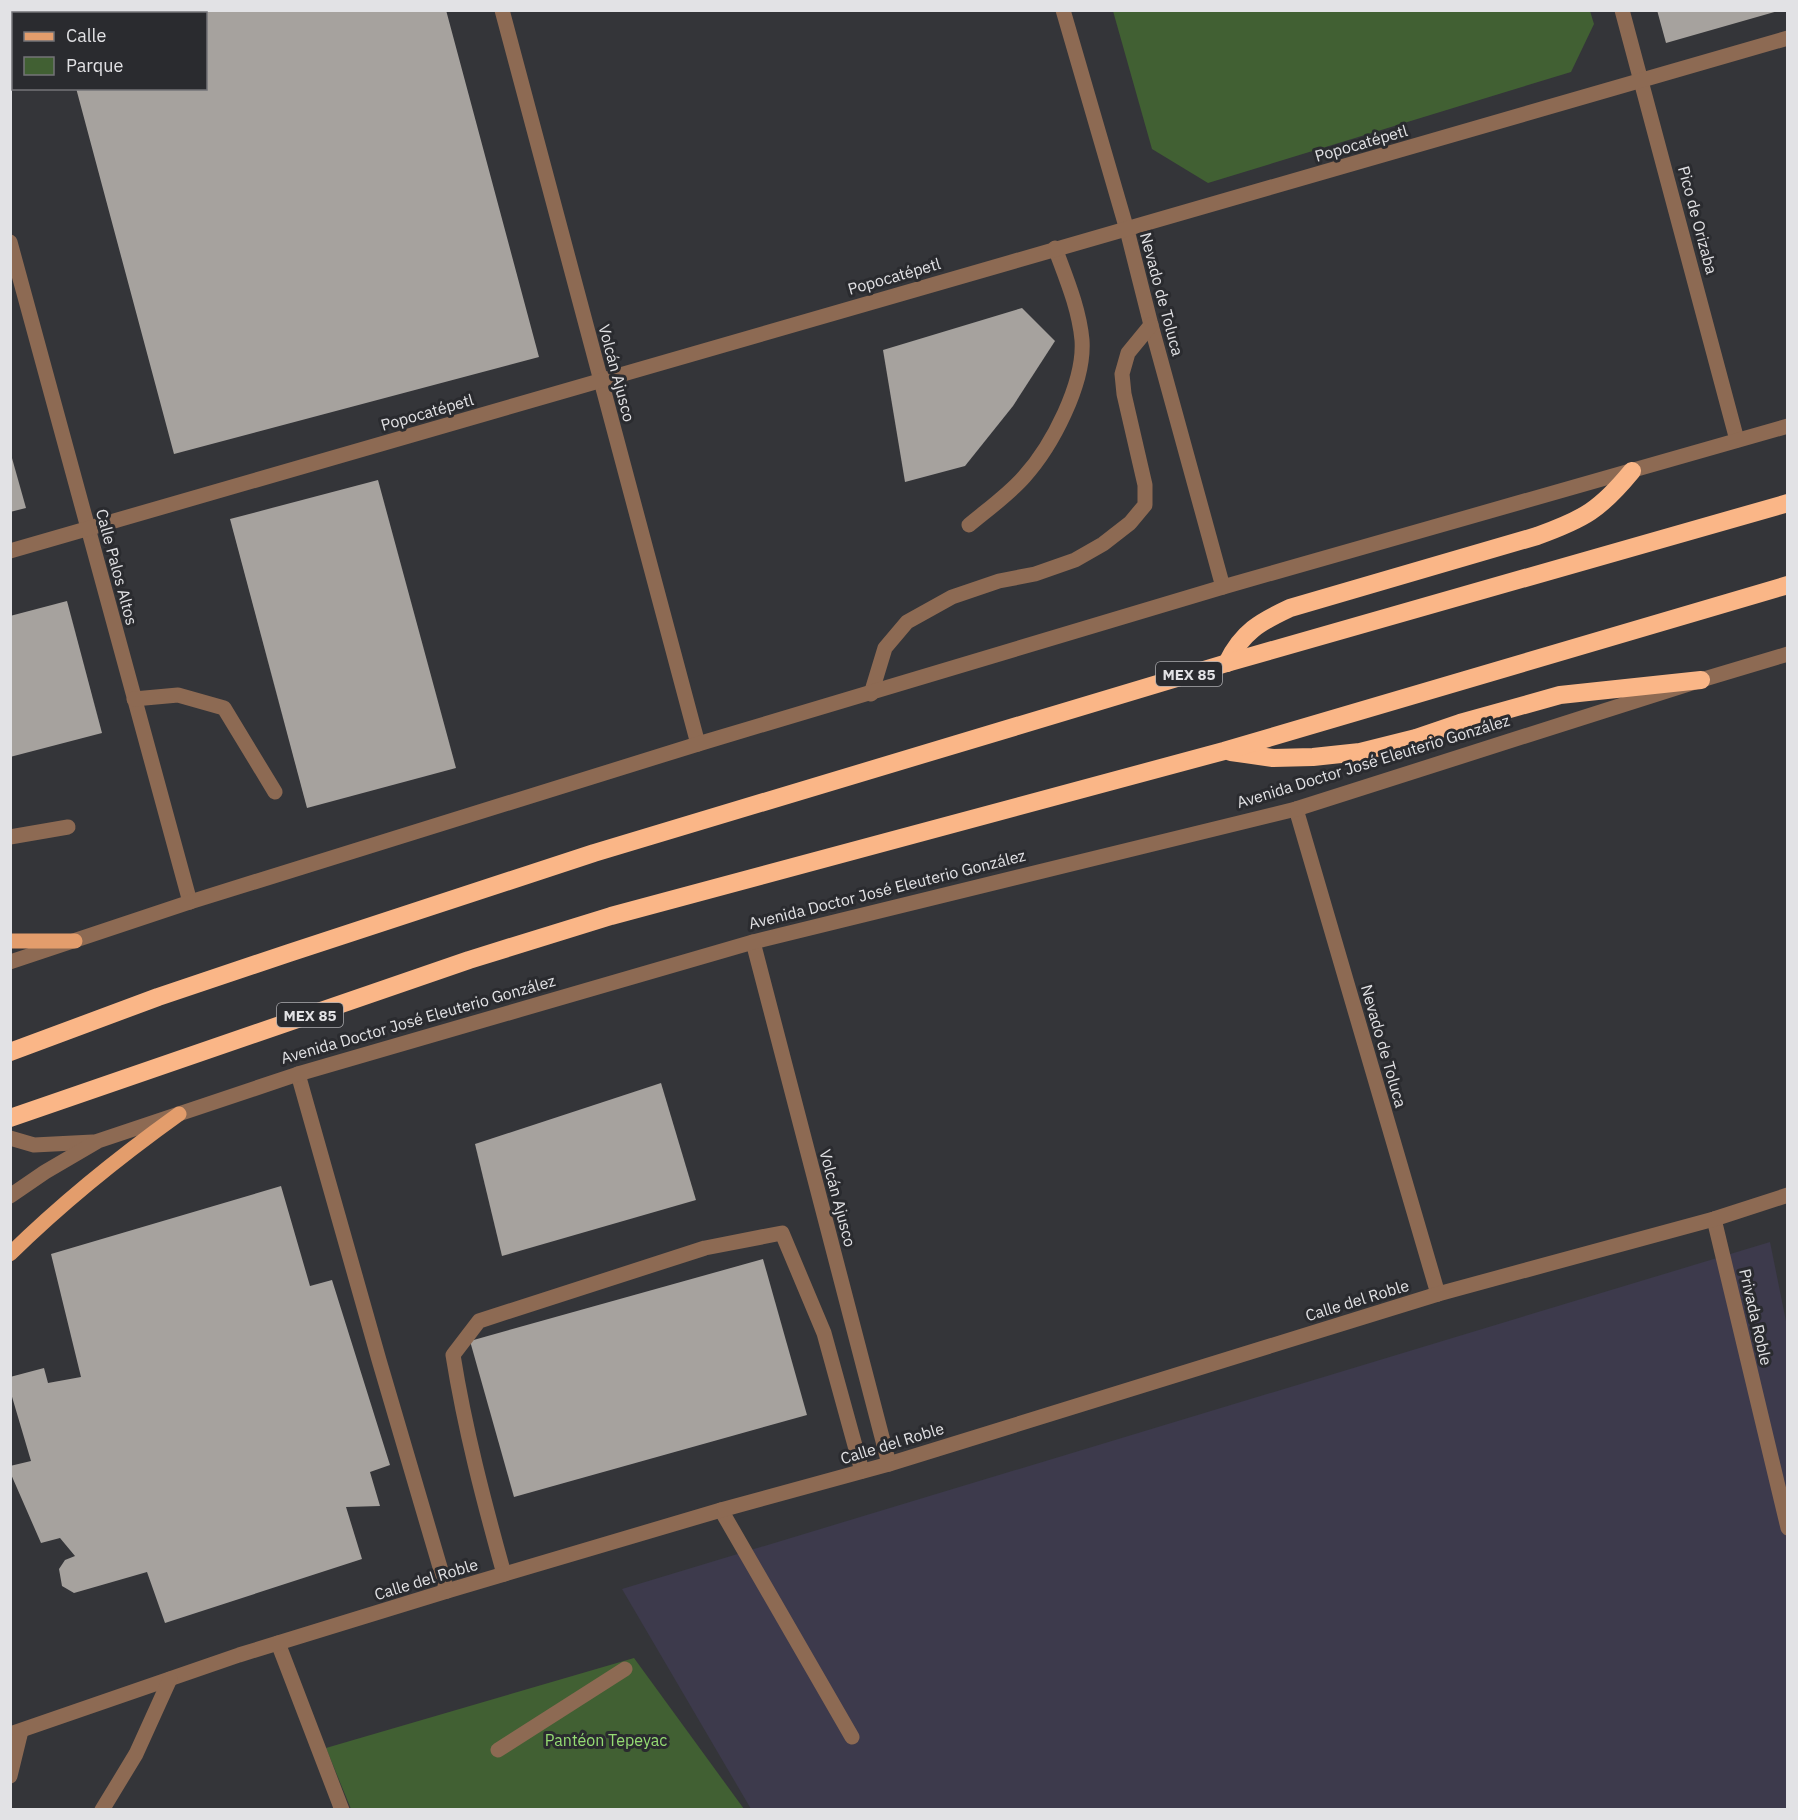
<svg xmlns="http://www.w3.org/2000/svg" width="1798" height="1820" font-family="'IBM Plex Sans',sans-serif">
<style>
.industrial{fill:#3d3a4c}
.green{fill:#416033}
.building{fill:#a6a29e}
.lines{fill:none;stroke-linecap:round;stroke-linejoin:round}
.minor{stroke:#8d6a53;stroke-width:15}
.major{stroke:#e39d6c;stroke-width:15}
.highway{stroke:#fab687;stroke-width:18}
.labels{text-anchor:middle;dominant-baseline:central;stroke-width:6;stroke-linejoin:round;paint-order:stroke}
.shield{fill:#2a2b2f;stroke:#ababae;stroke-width:1.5}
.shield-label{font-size:15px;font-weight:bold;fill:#e2e2e5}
.street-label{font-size:16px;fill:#e2e2e5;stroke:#2a2b2f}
.park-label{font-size:16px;fill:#95dc73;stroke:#2a2b2f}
</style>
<rect width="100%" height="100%" fill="#343539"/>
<polygon class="industrial" points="1770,1242 1788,1331 1787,1809 751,1809 622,1589"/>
<g class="green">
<polygon points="1590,11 1594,24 1571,72 1208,183 1152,149 1113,11"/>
<polygon points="634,1658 744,1809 351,1809 326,1748"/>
</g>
<g class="building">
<polygon points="55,10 446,10 539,357 174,454 76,88 206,88 206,14 56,14"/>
<polygon points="1657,10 1778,10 1778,11 1666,43"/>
<polygon points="1022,308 1055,341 1013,406 965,466 905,482 883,350"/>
<polygon points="10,451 26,508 10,512"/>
<polygon points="378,480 456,768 307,808 230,519"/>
<polygon points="67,601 102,733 10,757 10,616"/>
<polygon points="661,1083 696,1200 502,1256 475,1144"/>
<polygon points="281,1186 310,1286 332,1280 390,1465 370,1472 380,1506 346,1507 362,1559 165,1623 147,1572 74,1593 62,1586 59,1569 65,1560 75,1556 60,1538 41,1543 10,1472 10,1466 31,1461 10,1390 10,1377 44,1368 48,1383 81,1377 51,1254"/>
<polygon points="763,1259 807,1415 514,1497 470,1341"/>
</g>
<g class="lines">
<g class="minor">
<polyline points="502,10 698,744"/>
<polyline points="1063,10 1127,230 1151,325 1223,587"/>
<polyline points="1622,10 1737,440"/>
<polyline points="10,242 190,902"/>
<path d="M969,525C987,510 1008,495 1024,477C1052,446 1085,383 1082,340C1079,308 1066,278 1055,248"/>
<polyline points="10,551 1788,38"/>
<polyline points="871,694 885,648 907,622 952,597 999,581 1035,574 1075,560 1103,544 1130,523 1145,505 1145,485 1124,394 1122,374 1128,353 1151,325"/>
<polyline points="134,699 178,695 224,708 275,792"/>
<polyline points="1296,809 1438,1294"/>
<polyline points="10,837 68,827"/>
<polyline points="753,942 889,1464"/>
<polyline points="10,962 190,902 698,744 1223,587 1788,426"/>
<polyline points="298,1074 379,1360 447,1591"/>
<polyline points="10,1138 34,1145 93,1142"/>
<polyline points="10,1196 45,1172 98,1141 298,1074 753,942 1296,809 1701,680 1788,654"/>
<polyline points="1714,1219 1788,1528"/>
<polyline points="721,1510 852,1737"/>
<path d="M504,1574C484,1502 465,1430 453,1355L479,1321L705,1248L782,1233L824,1333L862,1471"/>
<polyline points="278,1643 342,1810"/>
<polyline points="10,1734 239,1655 447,1591 721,1510 889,1464 1438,1294 1714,1219 1788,1195"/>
<polyline points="498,1750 625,1669"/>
<polyline points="10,1776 21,1731"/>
<polyline points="102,1810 136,1754 170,1679"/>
</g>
<g class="major">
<polyline points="10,941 75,941"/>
<path d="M10,1254C63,1202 119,1157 179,1114"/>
</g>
<g class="highway">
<path d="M1227,663C1242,632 1260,622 1290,608L1537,536C1584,519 1600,510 1632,471"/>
<polyline points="1231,752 1273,758 1313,757 1360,752 1416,738 1460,723 1560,695 1701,680"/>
<polyline points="10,1052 158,997 289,953 594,853 1227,663 1788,503"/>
<polyline points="10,1118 469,960 611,916 1224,751 1788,585"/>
</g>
</g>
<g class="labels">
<g class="shield">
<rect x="1156" y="662" width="66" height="24" rx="4.5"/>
<rect x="277" y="1003" width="66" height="24" rx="4.5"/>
</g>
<g class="shield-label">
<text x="1189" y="674">MEX 85</text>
<text x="310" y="1015">MEX 85</text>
</g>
<g class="street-label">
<text transform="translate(1361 143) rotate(-16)">Popocatépetl</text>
<text transform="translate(1698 220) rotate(75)">Pico de Orizaba</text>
<text transform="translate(894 276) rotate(-16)">Popocatépetl</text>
<text transform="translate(1162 294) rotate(75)">Nevado de Toluca</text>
<text transform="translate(617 373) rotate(75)">Volcán Ajusco</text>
<text transform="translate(427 412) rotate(-16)">Popocatépetl</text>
<text transform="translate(117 567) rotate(75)">Calle Palos Altos</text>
<text transform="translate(1373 761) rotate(-17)">Avenida Doctor José Eleuterio González</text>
<text transform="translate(887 889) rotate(-14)">Avenida Doctor José Eleuterio González</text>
<text transform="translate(418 1019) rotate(-16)">Avenida Doctor José Eleuterio González</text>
<text transform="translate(1384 1046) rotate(74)">Nevado de Toluca</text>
<text transform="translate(838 1198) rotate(75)">Volcán Ajusco</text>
<text transform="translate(1357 1300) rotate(-17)">Calle del Roble</text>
<text transform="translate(1756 1317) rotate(77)">Privada Roble</text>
<text transform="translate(892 1443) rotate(-17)">Calle del Roble</text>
<text transform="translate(426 1579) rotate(-17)">Calle del Roble</text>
</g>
<g class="park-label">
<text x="606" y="1740">Pantéon Tepeyac</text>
</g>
</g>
<rect width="1798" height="1820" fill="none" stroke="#e2e2e5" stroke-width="24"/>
<rect x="12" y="12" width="195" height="78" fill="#2a2b2f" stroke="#747478" stroke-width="1.5"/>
<rect x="24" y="32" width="30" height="9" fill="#e39d6c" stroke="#747478" stroke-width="1.5"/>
<text x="66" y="42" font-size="18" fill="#e2e2e5">Calle</text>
<rect x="24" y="57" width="30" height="18" fill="#416033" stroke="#747478" stroke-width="1.5"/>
<text x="66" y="72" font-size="18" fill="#e2e2e5">Parque</text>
</svg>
